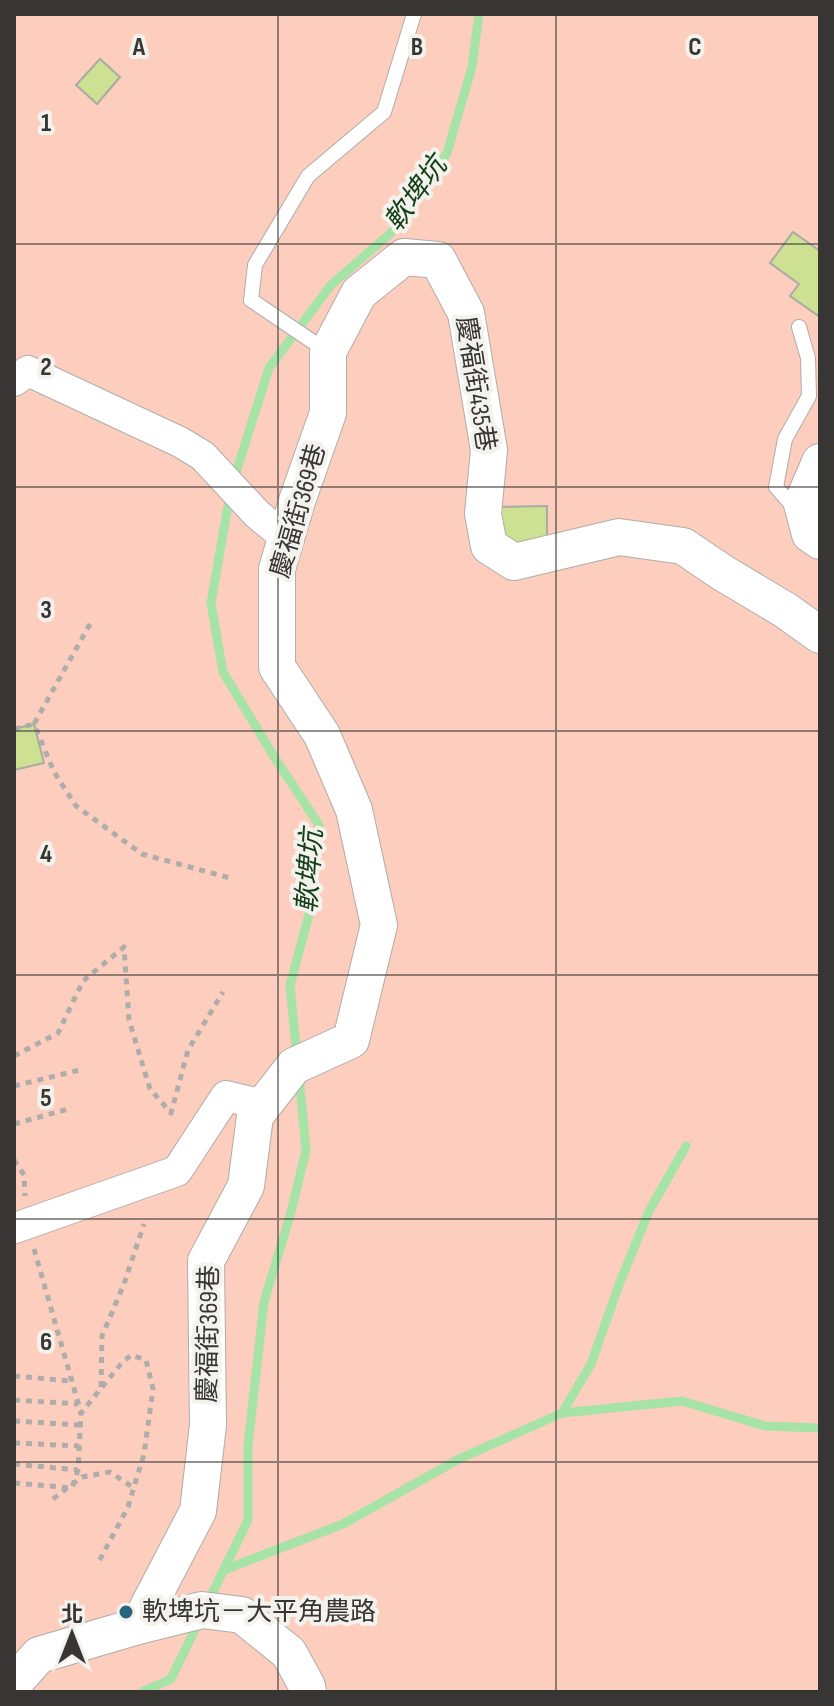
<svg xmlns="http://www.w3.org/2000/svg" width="834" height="1706" font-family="'Sofia Sans Condensed','Noto Sans TC',sans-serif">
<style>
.green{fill:#fdcdbe}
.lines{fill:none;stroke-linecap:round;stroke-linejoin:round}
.stream{stroke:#a5e3a7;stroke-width:9}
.building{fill:#cee092;stroke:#a9aba5;stroke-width:2}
.service-casing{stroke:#afada8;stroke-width:16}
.minor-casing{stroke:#afada8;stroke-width:32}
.tertiary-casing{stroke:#afada8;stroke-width:38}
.path{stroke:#afada9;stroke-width:5;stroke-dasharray:6 6;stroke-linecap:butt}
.service{stroke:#fff;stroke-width:14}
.minor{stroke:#fff;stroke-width:30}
.tertiary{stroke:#fff;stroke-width:36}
.grid{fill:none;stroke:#373634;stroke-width:2;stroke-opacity:0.55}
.poi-dot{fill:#27667c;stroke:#f4f2ec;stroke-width:3}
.labels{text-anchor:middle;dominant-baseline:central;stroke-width:8;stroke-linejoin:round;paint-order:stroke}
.street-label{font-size:26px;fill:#373634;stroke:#f4f2ec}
.poi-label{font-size:26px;fill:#373634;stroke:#f4f2ec;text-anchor:start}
.water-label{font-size:28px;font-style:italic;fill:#133e18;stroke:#f4f2ec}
.grid-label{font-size:26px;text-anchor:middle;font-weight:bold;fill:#373634;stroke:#f4f2ec;stroke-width:8;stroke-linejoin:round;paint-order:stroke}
</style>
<rect width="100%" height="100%" fill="#f4f2ec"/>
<rect class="green" x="14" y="14" width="806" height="1678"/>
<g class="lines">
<g class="stream">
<polyline points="234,479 269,368 331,285 401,224 447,153 472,67 479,14"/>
<polyline points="230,494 211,603 223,672 273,755 319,825 310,911 290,985 297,1057"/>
<polyline points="562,1413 682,1401 765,1426 820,1428"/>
<polyline points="224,1570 343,1524 459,1459 562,1413 591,1364 620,1282 649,1211 686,1146"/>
<polyline points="207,1604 248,1520 248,1446 264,1302 290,1216 306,1150 299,1076"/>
<polyline points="142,1692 171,1679 199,1621"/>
</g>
</g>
<g class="building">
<polygon points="100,59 120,77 97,104 76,85"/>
<polygon points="793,232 820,251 820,317 790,296 799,284 770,263"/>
<polygon points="547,506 547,542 510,546 491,507"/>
<polygon points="34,724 44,763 14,770 14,729"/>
</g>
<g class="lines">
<defs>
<g id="service">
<polyline points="328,352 251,300 255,265 308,176 384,112 414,14"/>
<polyline points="797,511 776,487 785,439 809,396 808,358 799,327"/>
</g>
<g id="minor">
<polyline points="14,381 28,371 180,442 203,456 257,514 286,538"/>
<polyline points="15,1228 177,1171 226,1096 264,1105"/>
</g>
<g id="tertiary">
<polyline points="820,462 802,504 810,534 820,541"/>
<polyline points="138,1626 198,1511 208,1425 206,1261 246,1186 255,1116 294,1066 351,1040 379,925 354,810 322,735 277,667 277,569 297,501 328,413 328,352 359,293 404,257 438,260 466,313 489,450 483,514 489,546 514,562 619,537 683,546 723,573 785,610 820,635"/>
<polyline points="14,1683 39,1655 138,1626 202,1610 242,1615 289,1653 307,1686 308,1692"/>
</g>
</defs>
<use href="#service" class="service-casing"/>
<use href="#minor" class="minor-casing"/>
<use href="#tertiary" class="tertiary-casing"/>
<g class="path">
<polyline points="90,624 34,724 54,772 76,806 142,854 230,878"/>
<polyline points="14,729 34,724"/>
<polyline points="14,1056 58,1033 83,981 124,947 129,1020 150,1089 171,1113 188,1050 223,992"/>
<polyline points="14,1086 80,1070"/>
<polyline points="14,1124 72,1108"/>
<polyline points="14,1160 24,1175 25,1196"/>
<polyline points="34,1249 81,1413 120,1365 131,1355 146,1360 153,1389 144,1454 128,1507 97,1565"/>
<polyline points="14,1376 71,1381"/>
<polyline points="101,1387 102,1336 124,1284 144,1224"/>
<polyline points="14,1400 78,1404"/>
<polyline points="14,1421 80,1425"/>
<polyline points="14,1443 79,1446"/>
<polyline points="14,1464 78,1470"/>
<polyline points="14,1483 72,1488 78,1470 81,1413"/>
<polyline points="53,1499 82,1477 110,1472 134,1488"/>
</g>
<use href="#service" class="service"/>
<use href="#minor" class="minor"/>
<use href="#tertiary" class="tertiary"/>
</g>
<path class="grid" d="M278,14V1692M556,14V1692M14,244H820M14,487H820M14,731H820M14,975H820M14,1219H820M14,1462H820"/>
<circle class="poi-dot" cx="126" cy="1612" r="8"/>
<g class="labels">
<g class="street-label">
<text transform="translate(475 384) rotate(81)">慶福街435巷</text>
<text transform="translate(299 511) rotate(-74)">慶福街369巷</text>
<text transform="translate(209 1334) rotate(-89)">慶福街369巷</text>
</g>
<g class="poi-label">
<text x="142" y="1612">軟埤坑－大平角農路</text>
</g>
<g class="water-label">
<text transform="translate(416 194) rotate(-54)">軟埤坑</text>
<text transform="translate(310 871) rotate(-86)">軟埤坑</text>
</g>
</g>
<g class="grid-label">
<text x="139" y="55">A</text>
<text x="417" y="55">B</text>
<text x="695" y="55">C</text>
<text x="46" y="131">1</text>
<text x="46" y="375">2</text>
<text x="46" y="618">3</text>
<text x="46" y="862">4</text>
<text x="46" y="1106">5</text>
<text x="46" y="1350">6</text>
</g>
<rect width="834" height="1706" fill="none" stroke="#373634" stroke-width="32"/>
<g transform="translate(72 1634)" stroke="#f4f2ec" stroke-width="6" paint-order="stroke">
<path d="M0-6L14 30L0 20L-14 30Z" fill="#373634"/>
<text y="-12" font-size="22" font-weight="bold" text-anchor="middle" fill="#373634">北</text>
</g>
</svg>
